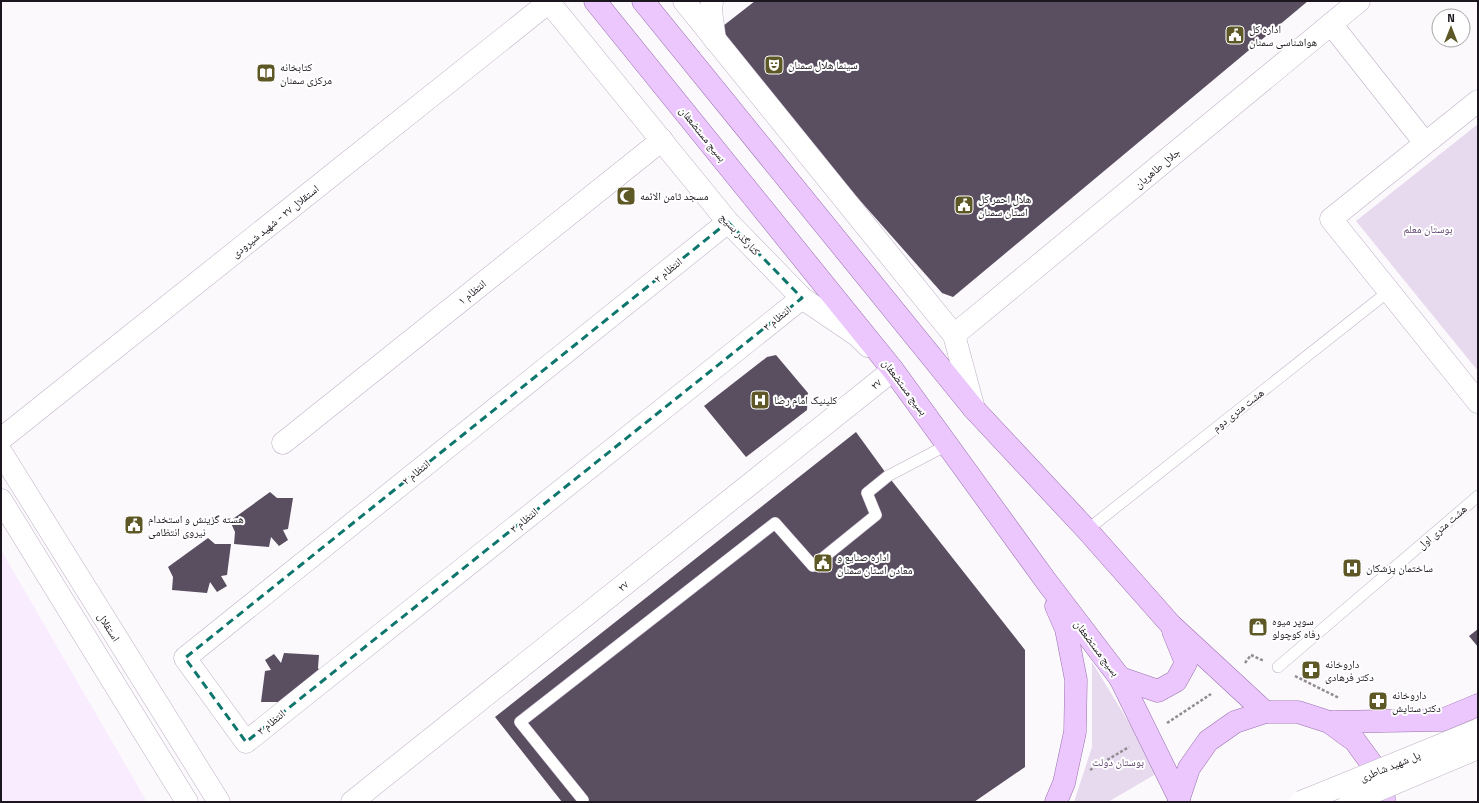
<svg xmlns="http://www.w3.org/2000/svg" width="1479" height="803" font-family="'Titillium Web','Noto Naskh Arabic',sans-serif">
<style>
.built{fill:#f8ecfe}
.green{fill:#e7daee}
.building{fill:#5a4e61}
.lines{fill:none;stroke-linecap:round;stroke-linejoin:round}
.lane-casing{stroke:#beb0c6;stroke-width:12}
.street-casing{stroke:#beb0c6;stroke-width:23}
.secondary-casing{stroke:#beb0c6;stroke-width:23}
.primary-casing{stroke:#9971ae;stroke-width:23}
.path{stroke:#908c91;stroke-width:2.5;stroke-dasharray:3 2;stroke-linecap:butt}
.lane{stroke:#fff;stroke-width:11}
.street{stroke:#fff;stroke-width:22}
.secondary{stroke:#fff;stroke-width:22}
.primary{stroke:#ebc7fd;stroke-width:22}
.secondary-bridge-casing{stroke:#beb0c6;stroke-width:23;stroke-linecap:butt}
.secondary-bridge{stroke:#fff;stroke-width:22}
.marked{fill:none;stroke:#0f766e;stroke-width:3;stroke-dasharray:8 5;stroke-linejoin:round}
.labels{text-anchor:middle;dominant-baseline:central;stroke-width:4;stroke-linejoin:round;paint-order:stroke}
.poi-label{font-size:11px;fill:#1c171e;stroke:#fff;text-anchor:start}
.street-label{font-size:11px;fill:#1c171e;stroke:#fff}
.park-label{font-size:11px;fill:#5f426d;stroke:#fff}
</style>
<rect width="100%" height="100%" fill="#fcf9fd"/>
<polygon class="built" points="1,550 147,802 1,802"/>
<g class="green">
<polygon points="1478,124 1478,371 1356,221"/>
<polygon points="1092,662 1159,772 1108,802 1074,802 1092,747"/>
</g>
<g class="building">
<polygon points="755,1 1308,1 953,297 942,293 786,117 724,41 723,26"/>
<polygon points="776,355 808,393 807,410 746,457 704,406 767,357"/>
<polygon points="856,432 888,476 1025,650 1025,767 974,802 562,802 495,717"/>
<polygon points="270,492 277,498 293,498 288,529 283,530 288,540 279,546 271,537 269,547 234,544 235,532 230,521"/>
<polygon points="208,538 215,544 231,544 227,575 221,576 227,586 217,592 210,582 207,593 172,590 173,577 168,567"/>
<polygon points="1478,629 1478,647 1469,636"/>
<polygon points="284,653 319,655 318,668 324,678 284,708 277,702 261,702 265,671 271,670 265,660 274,654 281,663"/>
</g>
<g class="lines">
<defs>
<g id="lane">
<polyline points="1087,530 1389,291"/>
<polyline points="1278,667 1478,496"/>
<polyline points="583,800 520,722 775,523 813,566 876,515 867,493 888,476 947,445"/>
</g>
<g id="street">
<polyline points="1331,24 1425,143"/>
<polyline points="1478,101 1331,219 1478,402"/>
<polyline points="728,222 185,658 246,742 802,298"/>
<polyline points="954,335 1359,1"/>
<polyline points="1,439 549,2"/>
<polyline points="283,443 662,140"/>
<polyline points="352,802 893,370"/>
</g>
<g id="secondary">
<polyline points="548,1 728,222 802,298 858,336 868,346"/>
<polyline points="684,1 954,335 974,409"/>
<polyline points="712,1 711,11 715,40"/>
<polyline points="1,452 219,802"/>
<polyline points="1,500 187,802"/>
</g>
<g id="primary">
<polyline points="595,1 893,370 1046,581 1120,678 1179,798"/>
<polyline points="643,1 974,409 1087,530 1171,625 1265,712"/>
<polyline points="1120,678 1158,691 1176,681 1186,663 1173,631"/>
<polyline points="1329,722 1442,720 1478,705"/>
<polyline points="1056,802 1064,783 1075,732 1076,680 1066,629 1056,606"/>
<polyline points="1179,802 1179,798 1189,768 1208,741 1235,722 1265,712 1298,712 1329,722 1355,741 1374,767 1384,798 1384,802"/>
</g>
</defs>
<use href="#lane" class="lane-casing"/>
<use href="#street" class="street-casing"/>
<use href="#secondary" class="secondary-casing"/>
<use href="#primary" class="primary-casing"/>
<g class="path">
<polyline points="1245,663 1251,655 1264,661"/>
<polyline points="1295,676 1339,698"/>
<polyline points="1167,723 1211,694"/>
<polyline points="1090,770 1129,747"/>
</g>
<use href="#lane" class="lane"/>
<use href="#street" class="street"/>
<use href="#secondary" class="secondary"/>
<use href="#primary" class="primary"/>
<defs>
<g id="secondary-bridge">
<polyline points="1301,802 1478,730"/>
<polyline points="1350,802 1478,748"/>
</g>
</defs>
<use href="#secondary-bridge" class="secondary-bridge-casing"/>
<use href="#secondary-bridge" class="secondary-bridge"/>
</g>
<path class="marked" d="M728,222L802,298L246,742L185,658Z"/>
<defs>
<symbol id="civic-square" viewBox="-11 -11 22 22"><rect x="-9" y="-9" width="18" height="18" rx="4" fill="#5d5825" stroke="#fff"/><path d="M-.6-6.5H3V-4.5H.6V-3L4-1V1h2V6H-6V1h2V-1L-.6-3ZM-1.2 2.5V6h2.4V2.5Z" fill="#fff"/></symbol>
<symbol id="theatre-square" viewBox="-11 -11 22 22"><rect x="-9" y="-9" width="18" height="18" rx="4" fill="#5d5825" stroke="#fff"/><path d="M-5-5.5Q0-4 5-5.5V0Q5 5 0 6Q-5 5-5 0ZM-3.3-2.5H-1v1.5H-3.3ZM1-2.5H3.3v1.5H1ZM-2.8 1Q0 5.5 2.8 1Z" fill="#fff"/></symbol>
<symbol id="library-square" viewBox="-11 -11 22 22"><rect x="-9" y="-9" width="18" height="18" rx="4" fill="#5d5825" stroke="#fff"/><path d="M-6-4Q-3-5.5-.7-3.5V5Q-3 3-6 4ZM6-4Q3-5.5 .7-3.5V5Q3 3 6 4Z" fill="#fff"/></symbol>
<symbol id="mosque-square" viewBox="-11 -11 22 22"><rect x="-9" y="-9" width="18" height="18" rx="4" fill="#5d5825" stroke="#fff"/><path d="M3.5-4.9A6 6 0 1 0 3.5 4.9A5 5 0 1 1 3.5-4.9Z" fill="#fff"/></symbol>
<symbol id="hospital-square" viewBox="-11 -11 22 22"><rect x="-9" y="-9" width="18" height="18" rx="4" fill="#5d5825" stroke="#fff"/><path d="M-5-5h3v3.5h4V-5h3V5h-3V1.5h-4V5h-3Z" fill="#fff"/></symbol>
<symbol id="shop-square" viewBox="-11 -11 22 22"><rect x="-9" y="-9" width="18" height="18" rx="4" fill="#5d5825" stroke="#fff"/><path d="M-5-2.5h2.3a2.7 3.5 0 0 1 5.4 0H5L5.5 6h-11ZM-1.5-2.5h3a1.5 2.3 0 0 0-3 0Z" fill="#fff"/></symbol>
<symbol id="pharmacy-square" viewBox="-11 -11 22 22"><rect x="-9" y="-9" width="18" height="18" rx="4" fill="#5d5825" stroke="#fff"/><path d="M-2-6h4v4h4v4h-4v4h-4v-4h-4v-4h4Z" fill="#fff"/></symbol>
</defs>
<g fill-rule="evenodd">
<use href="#civic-square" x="1224" y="24" width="22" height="22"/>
<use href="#theatre-square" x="763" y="54" width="22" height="22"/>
<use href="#library-square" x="255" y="62" width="22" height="22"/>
<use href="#mosque-square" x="615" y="185" width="22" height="22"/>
<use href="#civic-square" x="953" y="194" width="22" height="22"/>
<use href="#hospital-square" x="749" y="389" width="22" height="22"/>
<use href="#civic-square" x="123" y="514" width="22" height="22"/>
<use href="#civic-square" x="812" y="552" width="22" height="22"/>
<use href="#hospital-square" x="1341" y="557" width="22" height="22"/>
<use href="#shop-square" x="1247" y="616" width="22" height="22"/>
<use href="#pharmacy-square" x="1300" y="659" width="22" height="22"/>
<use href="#pharmacy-square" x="1367" y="690" width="22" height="22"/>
</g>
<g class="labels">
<g class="poi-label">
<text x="1249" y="29">اداره کل<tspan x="1249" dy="13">هواشناسی سمنان</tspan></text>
<text x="788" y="65">سینما هلال سمنان</text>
<text x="280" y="67">کتابخانه<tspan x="280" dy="13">مرکزی سمنان</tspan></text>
<text x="640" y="196">مسجد ثامن الائمه</text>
<text x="978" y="199">هلال احمر کل<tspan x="978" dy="13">استان سمنان</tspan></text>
<text x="774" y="400">کلینیک امام رضا</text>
<text x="148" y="519">هسته گزینش و استخدام<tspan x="148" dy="13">نیروی انتظامی</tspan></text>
<text x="837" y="557">اداره صنایع و<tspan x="837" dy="13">معادن استان سمنان</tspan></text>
<text x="1366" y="568">ساختمان پزشکان</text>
<text x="1272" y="621">سوپر میوه<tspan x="1272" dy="13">رفاه کوچولو</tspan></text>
<text x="1325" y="664">داروخانه<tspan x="1325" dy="13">دکتر فرهادی</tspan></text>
<text x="1392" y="695">داروخانه<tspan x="1392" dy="13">دکتر ستایش</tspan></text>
</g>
<g class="street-label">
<text transform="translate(703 134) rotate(51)">بسیج مستضعفان</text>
<text transform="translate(1157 168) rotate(-40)">جلال طاهریان</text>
<text transform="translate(275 221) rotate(-39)">استقلال ۲۷ - شهید شیرودی</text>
<text transform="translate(740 234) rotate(47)">کنارگذر بسیج</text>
<text transform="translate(668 270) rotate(-39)">انتظام ۲</text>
<text transform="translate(472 292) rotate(-39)">انتظام ۱</text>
<text transform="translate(777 318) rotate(-39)">انتظام ۳</text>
<text transform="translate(876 384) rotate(-39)">۲۷</text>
<text transform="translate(905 387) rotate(53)">بسیج مستضعفان</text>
<text transform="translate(1238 410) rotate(-38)">هشت متری دوم</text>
<text transform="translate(416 472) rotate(-39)">انتظام ۲</text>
<text transform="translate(524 520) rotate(-39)">انتظام ۳</text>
<text transform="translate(1442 527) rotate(-41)">هشت متری اول</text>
<text transform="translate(623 586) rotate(-39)">۲۷</text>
<text transform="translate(109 627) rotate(58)">استقلال</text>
<text transform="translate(1097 648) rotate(53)">بسیج مستضعفان</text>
<text transform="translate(271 722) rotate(-39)">انتظام ۳</text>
<text transform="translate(1390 766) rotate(-22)">پل شهید شاطری</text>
</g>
<g class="park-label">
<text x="1428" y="229">بوستان معلم</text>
<text x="1118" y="762">بوستان دولت</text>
</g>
</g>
<rect width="1479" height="803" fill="none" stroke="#1c171e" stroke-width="4"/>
<g transform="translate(1451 28)"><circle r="19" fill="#ffffff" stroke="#a4a2a5"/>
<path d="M0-3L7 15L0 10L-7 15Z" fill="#5d5825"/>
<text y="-6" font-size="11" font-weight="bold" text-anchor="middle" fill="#1c171e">N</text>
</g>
</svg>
